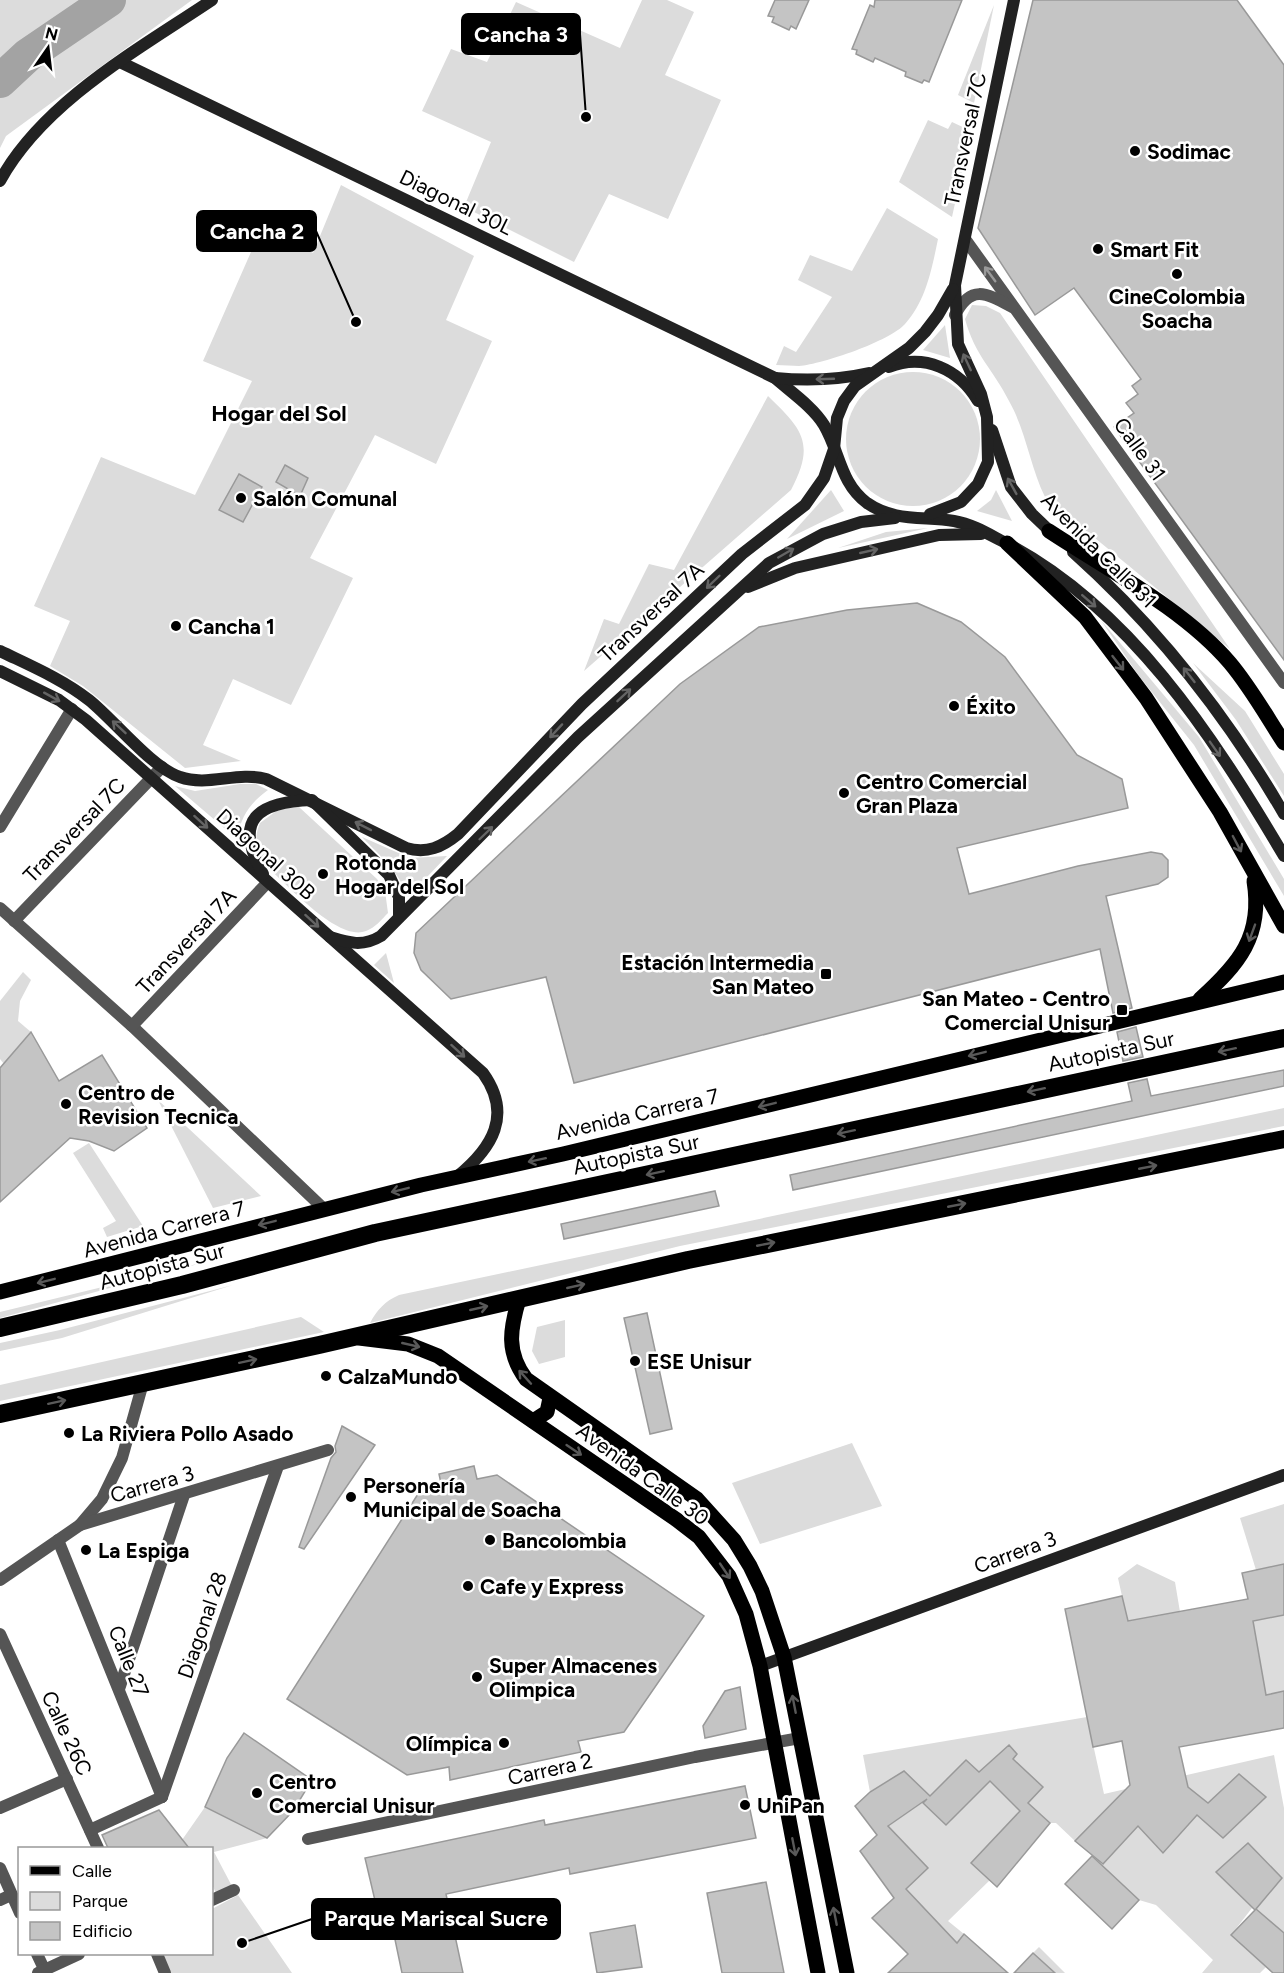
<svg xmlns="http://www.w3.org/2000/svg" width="1284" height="1973" font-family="Figtree,sans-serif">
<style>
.green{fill:#dcdcdc}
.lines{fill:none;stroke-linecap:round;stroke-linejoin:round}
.river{stroke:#a3a3a3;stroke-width:34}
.building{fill:#c4c4c4;stroke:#999;stroke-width:1.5}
.street{stroke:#555;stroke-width:12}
.secondary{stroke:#222;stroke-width:12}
.primary{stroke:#000;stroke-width:15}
.highway{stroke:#000;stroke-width:18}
.oneway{stroke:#999}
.oneway2{stroke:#646464}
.oneway3{stroke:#595959}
.poi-dot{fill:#000;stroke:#fff;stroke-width:2}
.labels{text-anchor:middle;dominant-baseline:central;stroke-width:5;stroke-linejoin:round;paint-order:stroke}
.street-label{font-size:21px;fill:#000;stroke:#fff}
.poi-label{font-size:21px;font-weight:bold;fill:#000;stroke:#fff;text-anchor:start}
.neighbourhood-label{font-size:22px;font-weight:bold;fill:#000;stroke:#fff}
.leader{fill:none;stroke:#000;stroke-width:2}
.callout-dot{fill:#000;stroke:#fff;stroke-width:2}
.callout{fill:#000;stroke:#000;stroke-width:2}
.callout-label{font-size:22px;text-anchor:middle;font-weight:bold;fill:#fff}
</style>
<rect width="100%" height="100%" fill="#fff"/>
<g class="green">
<polygon points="0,0 192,0 6,136 0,148"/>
<polygon points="642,0 667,0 694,12 665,75 721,100 668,219 609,194 574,262 464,207 491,142 422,111 451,49 487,62 516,2 620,48"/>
<polygon points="994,5 974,103 958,95"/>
<polygon points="928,120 948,129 952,122 971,131 952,217 899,182"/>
<polygon points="341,185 474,256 446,320 492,341 436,464 375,435 310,558 353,578 291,705 233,679 203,745 241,761 185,768 83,686 50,666 70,621 34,606 101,457 195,495 252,381 203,361 262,227 313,253"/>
<path d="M887,208L938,239C932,268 926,301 905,324C890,341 823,364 799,366C792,366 784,365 776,365L784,346L796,352L832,297L798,280L810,255L852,271Z"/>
<path d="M972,305L986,306L1000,313L1230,649L1045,497C1030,466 1026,431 1009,401C993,369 975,356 965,319Z"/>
<polygon points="945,325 950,358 923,350"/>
<circle cx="913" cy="439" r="67"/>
<path d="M768,396C802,429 816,443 791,490L584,671L604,619L619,624L649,564L674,570Z"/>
<polygon points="831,490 844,511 787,539"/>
<polygon points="996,490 1012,521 977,511 991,500"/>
<polygon points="928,528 838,548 886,532"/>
<polygon points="1100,619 1199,737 1284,879 1284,896 1194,745 1139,676"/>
<polygon points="1193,663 1245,711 1284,774 1284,796 1236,720"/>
<path d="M240,784H256L268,790C250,803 241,816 237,839L175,786L195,791Z"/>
<path d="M299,807L377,879L385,891L388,913C382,919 375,928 366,931C338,942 287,884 266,866C257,851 253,839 260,823L279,809Z"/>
<path d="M362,837L410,858L447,856L408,897C398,870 381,857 362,837Z"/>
<polygon points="386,953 394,983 374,965"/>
<polygon points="23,972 31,980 20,1001 18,1021 31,1032 4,1064 0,1059 0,1001"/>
<polygon points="158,1100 261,1196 213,1208"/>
<path d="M1284,1108V1126L680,1246L370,1323C377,1310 385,1301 399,1295Z"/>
<polygon points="89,1143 143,1226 107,1237 103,1228 116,1221 73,1153"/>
<polygon points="209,1261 0,1318 0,1312"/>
<polygon points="233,1285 62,1338 0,1351 0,1343 60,1330"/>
<polygon points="301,1317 324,1332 0,1401 0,1385"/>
<polygon points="565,1320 565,1357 539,1364 532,1351 537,1327"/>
<polygon points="852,1443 882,1506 760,1544 732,1483"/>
<polygon points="1284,1504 1284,1564 1256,1570 1240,1518"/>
<polygon points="1137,1564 1175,1582 1180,1612 1152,1617 1253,1621 1284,1615 1284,1691 1150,1723 1118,1578"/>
<polygon points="1087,1717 1104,1794 1274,1755 1284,1808 1284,1933 1256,1909 1282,1878 1248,1844 1216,1872 1252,1908 1231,1935 1266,1967 1260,1973 1202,1973 1213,1960 1156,1905 1139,1900 1102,1865 1138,1826 1163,1852 1197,1815 1224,1837 1266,1797 1239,1774 1208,1803 1182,1782 1123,1792 1075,1841 1056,1823 1050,1823 1028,1803 1003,1750 979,1772 966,1760 930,1796 904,1771 870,1792 863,1755"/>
<polygon points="990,1781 1020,1811 972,1863 990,1880 948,1921 964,1934 942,1959 906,1889 928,1868 888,1826 922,1803 946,1825"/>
<polygon points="205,1807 267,1838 214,1852 234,1890 217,1896 212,1884 212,1848 188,1848 182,1840"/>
<polygon points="238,1895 292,1973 171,1973 161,1954 212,1954 212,1909"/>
<polygon points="1039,1947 1065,1973 1055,1973 1033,1953"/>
</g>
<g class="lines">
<polyline class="river" points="0,81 28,55 109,0"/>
</g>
<g class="building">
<polygon points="775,0 809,0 796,29 791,26 789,30 772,22 774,17 768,16"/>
<polygon points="875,0 962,0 929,82 924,80 922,83 905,76 906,72 875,58 873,62 856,54 857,50 852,49 870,5 874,7"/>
<polygon points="1033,0 1237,0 1284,65 1284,660 1114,427 1134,413 1126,403 1138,394 1132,386 1141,379 1074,288 1035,315 978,228"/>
<polygon points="285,465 308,478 300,496 276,482"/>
<polygon points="239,474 262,487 243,522 219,510"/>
<polygon points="917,603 961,622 1005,657 1077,755 1122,779 1128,808 957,848 969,894 1078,866 1151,852 1162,854 1168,860 1168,877 1158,884 1106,896 1132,1008 1113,1013 1100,949 574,1083 546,977 451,999 421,970 414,953 416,933 680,684 759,627 847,610"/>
<polygon points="1136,1027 1143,1057 1123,1061 1117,1032"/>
<polygon points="31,1032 59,1081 102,1055 147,1128 114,1151 89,1141 70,1138 0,1202 0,1068"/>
<polygon points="1284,1070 1284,1086 793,1190 790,1175 1132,1101 1128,1083 1147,1079 1151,1096"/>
<polygon points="715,1191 719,1206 564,1239 561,1224"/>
<polygon points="647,1313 672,1429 650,1434 624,1318"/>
<polygon points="342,1426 375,1445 304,1549 299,1547 331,1458 336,1452 335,1446"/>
<polygon points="474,1466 477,1479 497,1475 704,1616 624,1732 578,1741 581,1752 450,1780 449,1767 407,1775 287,1699 418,1494 442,1488 439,1474"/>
<polygon points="1284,1564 1284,1615 1253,1621 1266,1695 1284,1691 1284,1728 1179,1747 1188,1787 1208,1803 1239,1774 1266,1797 1223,1838 1197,1815 1163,1853 1138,1826 1103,1864 1075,1841 1130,1785 1122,1741 1093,1747 1065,1609 1122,1596 1128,1621 1248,1599 1242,1573"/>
<polygon points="740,1687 746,1729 705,1738 703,1726 725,1691"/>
<polygon points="244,1733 312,1780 293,1811 267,1838 205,1807 227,1758"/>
<polygon points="1009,1745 1017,1754 1013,1759 1043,1787 1028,1803 1050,1823 997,1887 971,1863 1020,1811 990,1781 946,1825 923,1803 927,1799 888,1826 928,1868 906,1889 957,1943 964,1934 1008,1973 888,1973 908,1954 872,1918 894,1898 860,1851 877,1835 855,1806 870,1792 904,1771 930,1796 966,1760 979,1772"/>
<polygon points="745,1786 756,1838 570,1874 569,1868 446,1894 463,1973 402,1973 388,1906 377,1909 365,1858 544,1820 545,1825"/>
<polygon points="159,1810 189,1848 108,1848 102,1835"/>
<polygon points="1248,1843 1282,1878 1256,1909 1284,1933 1284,1973 1273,1973 1231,1935 1255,1910 1216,1872"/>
<polygon points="1092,1856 1139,1900 1112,1929 1065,1884"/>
<polygon points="766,1882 784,1973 722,1973 707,1893"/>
<polygon points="635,1925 642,1967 597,1973 590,1933"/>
<polygon points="1033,1953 1055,1973 1014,1973"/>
</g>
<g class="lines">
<g class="street">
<polyline points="965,239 1284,683"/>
<path d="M955,315C971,284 986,293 1012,307"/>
<polyline points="0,827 72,709"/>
<polyline points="0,908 132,1026 324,1209"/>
<polyline points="14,921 162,767"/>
<polyline points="132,1026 268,882"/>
<polyline points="80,1525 102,1499 122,1458 143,1383"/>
<polyline points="58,1540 162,1797"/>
<polyline points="0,1580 80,1525 328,1450"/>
<polyline points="0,1634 98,1848"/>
<polyline points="119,1689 184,1495"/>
<polyline points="162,1797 278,1466"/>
<polyline points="0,1808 67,1779"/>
<polyline points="90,1830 162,1797"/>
<polyline points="308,1839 695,1757 800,1738"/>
<polyline points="0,1868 20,1913"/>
<polyline points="0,1900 11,1895"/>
<polyline points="212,1900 234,1890"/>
<polyline points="37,1954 46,1973"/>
<polyline points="157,1954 165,1973"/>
<polyline points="38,1973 79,1954"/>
</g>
<g class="secondary">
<path d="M120,62L775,378C791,392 813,407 824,425C840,452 840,483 867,503C894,522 924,516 954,521C971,524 985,532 1000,540C1128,604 1213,736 1284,856"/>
<path d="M0,181C43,102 139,49 212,0"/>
<path d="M889,367C924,353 959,369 978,401"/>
<path d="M775,378C807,381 838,380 869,373"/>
<polyline points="992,430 1011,487 1032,514 1055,536"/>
<polyline points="930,514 961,502 978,484 988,462 987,417 981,394 958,344 955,285 1014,0"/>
<path d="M1073,552C1157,627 1227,716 1284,814"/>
<polyline points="748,587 795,568 939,535 981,534"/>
<path d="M0,651C31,666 62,679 89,700C114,720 152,768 180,777C208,787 237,771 266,779L406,848C427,854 442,847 458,834L582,704L742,554L805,505L824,478L834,449L837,418L844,401L855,386L909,348L925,332L938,315L953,289"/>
<path d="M0,671L59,700L86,720L483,1073C513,1115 492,1148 458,1176"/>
<path d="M263,874C232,819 258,802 312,800L389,875L399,897V917"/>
<path d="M330,937C349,943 363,947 381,936L578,737L769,563L823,534L861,522L895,518"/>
<polyline points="760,1666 1284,1475"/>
</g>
<g class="primary">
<path d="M1049,531C1108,570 1184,609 1230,663C1251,688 1267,717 1284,743"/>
<polyline points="1007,543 1085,617 1146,698 1220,812 1284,926"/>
<path d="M1200,999C1239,964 1263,936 1254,881"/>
<polyline points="0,1292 421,1185 563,1154 1284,982"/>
<path d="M519,1299C510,1329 506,1352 526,1379L697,1499L734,1540L750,1566L762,1591L784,1657L847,1973"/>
<polyline points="359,1338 408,1344 438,1356 677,1520 699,1537 729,1576 746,1614 760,1666 818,1973"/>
<polyline points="533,1421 547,1412 550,1398"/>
</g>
<g class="highway">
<polyline points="0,1328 182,1285 375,1233 1284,1038"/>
<polyline points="0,1414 319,1345 688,1260 1284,1139"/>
</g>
</g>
<defs><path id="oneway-shaft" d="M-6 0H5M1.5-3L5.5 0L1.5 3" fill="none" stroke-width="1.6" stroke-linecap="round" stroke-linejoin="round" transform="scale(1.5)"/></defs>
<use class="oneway" href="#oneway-shaft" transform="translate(990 274) rotate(-126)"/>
<g class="oneway2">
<use href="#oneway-shaft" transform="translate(967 362) rotate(-115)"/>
<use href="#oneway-shaft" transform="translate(825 379) rotate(178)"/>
<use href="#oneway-shaft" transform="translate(1012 486) rotate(-119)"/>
<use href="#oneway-shaft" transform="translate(869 551) rotate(-13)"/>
<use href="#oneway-shaft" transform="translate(786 553) rotate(-30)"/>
<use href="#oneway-shaft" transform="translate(713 582) rotate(136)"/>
<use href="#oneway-shaft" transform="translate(1089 601) rotate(41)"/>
<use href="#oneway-shaft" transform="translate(1189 675) rotate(-128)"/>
<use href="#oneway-shaft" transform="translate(624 695) rotate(-43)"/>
<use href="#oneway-shaft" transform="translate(52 697) rotate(29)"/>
<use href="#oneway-shaft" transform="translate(119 727) rotate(-137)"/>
<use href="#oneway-shaft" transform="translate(556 731) rotate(133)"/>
<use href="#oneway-shaft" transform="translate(1215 749) rotate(55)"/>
<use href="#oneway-shaft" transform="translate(201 822) rotate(42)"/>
<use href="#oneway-shaft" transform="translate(363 826) rotate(-153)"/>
<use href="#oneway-shaft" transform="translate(486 833) rotate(-44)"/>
<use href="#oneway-shaft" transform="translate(312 921) rotate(42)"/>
<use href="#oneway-shaft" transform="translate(458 1051) rotate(42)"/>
</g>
<g class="oneway3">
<use href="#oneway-shaft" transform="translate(1118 663) rotate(52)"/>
<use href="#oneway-shaft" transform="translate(1237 844) rotate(62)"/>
<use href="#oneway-shaft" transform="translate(1252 933) rotate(110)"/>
<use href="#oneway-shaft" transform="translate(1227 1050) rotate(168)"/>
<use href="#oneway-shaft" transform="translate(977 1054) rotate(166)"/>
<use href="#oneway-shaft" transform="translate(1036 1090) rotate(168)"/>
<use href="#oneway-shaft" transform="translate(767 1105) rotate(166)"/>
<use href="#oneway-shaft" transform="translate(846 1132) rotate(168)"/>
<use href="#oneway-shaft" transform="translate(537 1160) rotate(168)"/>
<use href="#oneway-shaft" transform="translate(1148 1167) rotate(-11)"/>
<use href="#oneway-shaft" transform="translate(655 1173) rotate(168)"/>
<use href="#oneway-shaft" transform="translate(400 1190) rotate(166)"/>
<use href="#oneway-shaft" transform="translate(957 1205) rotate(-11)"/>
<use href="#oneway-shaft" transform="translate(267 1223) rotate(166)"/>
<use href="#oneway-shaft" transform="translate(766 1244) rotate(-11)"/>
<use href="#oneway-shaft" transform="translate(46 1281) rotate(166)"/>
<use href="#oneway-shaft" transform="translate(576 1286) rotate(-13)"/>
<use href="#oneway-shaft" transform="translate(479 1308) rotate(-13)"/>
<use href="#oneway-shaft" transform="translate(411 1345) rotate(13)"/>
<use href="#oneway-shaft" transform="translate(248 1361) rotate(-12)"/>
<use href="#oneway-shaft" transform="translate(525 1377) rotate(-132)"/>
<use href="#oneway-shaft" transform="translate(57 1402) rotate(-12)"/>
<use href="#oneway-shaft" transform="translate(574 1450) rotate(34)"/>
<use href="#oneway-shaft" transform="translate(725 1571) rotate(56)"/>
<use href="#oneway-shaft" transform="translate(794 1704) rotate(-101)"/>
<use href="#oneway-shaft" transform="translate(794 1847) rotate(79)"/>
<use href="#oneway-shaft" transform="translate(835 1916) rotate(-101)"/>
</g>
<g class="poi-dot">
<circle cx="1135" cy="151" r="6"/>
<circle cx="1098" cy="249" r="6"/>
<circle cx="1177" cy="274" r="6"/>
<circle cx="241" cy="498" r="6"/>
<circle cx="176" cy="626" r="6"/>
<circle cx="954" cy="706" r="6"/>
<circle cx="844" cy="793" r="6"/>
<circle cx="323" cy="874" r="6"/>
<rect x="820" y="968" width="12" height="12" rx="3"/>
<rect x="1116" y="1004" width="12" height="12" rx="3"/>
<circle cx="66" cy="1104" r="6"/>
<circle cx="635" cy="1361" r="6"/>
<circle cx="326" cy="1376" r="6"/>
<circle cx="69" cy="1433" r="6"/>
<circle cx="351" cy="1497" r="6"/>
<circle cx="490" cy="1540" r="6"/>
<circle cx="86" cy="1550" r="6"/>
<circle cx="468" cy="1586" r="6"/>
<circle cx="477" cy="1677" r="6"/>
<circle cx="504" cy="1743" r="6"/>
<circle cx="257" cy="1793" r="6"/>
<circle cx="745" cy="1805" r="6"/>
</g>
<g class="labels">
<g class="street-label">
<text transform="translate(965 139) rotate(-78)">Transversal 7C</text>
<text transform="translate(456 202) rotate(26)">Diagonal 30L</text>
<text transform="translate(1140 449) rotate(54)">Calle 31</text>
<text transform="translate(1099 550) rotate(45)">Avenida Calle 31</text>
<text transform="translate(651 612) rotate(-43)">Transversal 7A</text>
<text transform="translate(74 830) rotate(-46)">Transversal 7C</text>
<text transform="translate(266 854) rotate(42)">Diagonal 30B</text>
<text transform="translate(186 941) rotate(-47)">Transversal 7A</text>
<text transform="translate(1111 1051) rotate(-12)">Autopista Sur</text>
<text transform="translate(637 1114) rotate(-13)">Avenida Carrera 7</text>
<text transform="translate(636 1154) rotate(-12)">Autopista Sur</text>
<text transform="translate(164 1229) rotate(-15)">Avenida Carrera 7</text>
<text transform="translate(162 1266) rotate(-15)">Autopista Sur</text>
<text transform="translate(643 1474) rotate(36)">Avenida Calle 30</text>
<text transform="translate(152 1484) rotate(-16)">Carrera 3</text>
<text transform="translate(1015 1552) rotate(-20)">Carrera 3</text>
<text transform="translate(202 1625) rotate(-71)">Diagonal 28</text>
<text transform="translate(129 1661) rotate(68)">Calle 27</text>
<text transform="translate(67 1733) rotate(65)">Calle 26C</text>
<text transform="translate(550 1769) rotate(-12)">Carrera 2</text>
</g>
<g class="poi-label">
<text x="1147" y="151">Sodimac</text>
<text x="1110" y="249">Smart Fit</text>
<text x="1177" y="296" text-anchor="middle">CineColombia<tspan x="1177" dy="24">Soacha</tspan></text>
<text x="253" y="498">Salón Comunal</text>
<text x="188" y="626">Cancha 1</text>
<text x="966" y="706">Éxito</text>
<text x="856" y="781">Centro Comercial<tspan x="856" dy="24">Gran Plaza</tspan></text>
<text x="335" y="862">Rotonda<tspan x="335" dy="24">Hogar del Sol</tspan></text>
<text x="814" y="962" text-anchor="end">Estación Intermedia<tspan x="814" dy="24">San Mateo</tspan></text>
<text x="1110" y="998" text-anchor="end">San Mateo - Centro<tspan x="1110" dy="24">Comercial Unisur</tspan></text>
<text x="78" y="1092">Centro de<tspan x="78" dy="24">Revision Tecnica</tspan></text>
<text x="647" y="1361">ESE Unisur</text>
<text x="338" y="1376">CalzaMundo</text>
<text x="81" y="1433">La Riviera Pollo Asado</text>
<text x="363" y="1485">Personería<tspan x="363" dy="24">Municipal de Soacha</tspan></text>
<text x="502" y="1540">Bancolombia</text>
<text x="98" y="1550">La Espiga</text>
<text x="480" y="1586">Cafe y Express</text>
<text x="489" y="1665">Super Almacenes<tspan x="489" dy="24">Olimpica</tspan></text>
<text x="492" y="1743" text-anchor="end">Olímpica</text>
<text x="269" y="1781">Centro<tspan x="269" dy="24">Comercial Unisur</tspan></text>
<text x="757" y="1805">UniPan</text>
</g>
<g class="neighbourhood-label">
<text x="279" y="413">Hogar del Sol</text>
</g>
</g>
<path class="leader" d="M586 117L580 34M356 322L316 231M242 1943L312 1919"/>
<g class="callout-dot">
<circle cx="586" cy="117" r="6"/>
<circle cx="356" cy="322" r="6"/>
<circle cx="242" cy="1943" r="6"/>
</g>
<g class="callout">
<rect x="462" y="14" width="118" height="40" rx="6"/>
<rect x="197" y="211" width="119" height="40" rx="6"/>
<rect x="312" y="1899" width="248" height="40" rx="6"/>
</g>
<g class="callout-label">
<text x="521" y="42">Cancha 3</text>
<text x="257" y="239">Cancha 2</text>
<text x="436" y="1926">Parque Mariscal Sucre</text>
</g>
<rect x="18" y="1847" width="195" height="108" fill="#ffffff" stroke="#999999" stroke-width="1.5"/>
<rect x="30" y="1866" width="30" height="9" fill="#000000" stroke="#999999" stroke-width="1.5"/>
<text x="72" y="1877" font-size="18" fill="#000000">Calle</text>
<rect x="30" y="1892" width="30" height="18" fill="#dcdcdc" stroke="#999999" stroke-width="1.5"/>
<text x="72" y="1907" font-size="18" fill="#000000">Parque</text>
<rect x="30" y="1922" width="30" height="18" fill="#c4c4c4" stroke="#999999" stroke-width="1.5"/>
<text x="72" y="1937" font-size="18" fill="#000000">Edificio</text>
<g transform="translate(48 48) rotate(14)" stroke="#ffffff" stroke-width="4.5" paint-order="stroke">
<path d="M0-4.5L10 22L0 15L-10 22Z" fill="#000000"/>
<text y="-9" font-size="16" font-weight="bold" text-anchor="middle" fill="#000000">N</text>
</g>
</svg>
